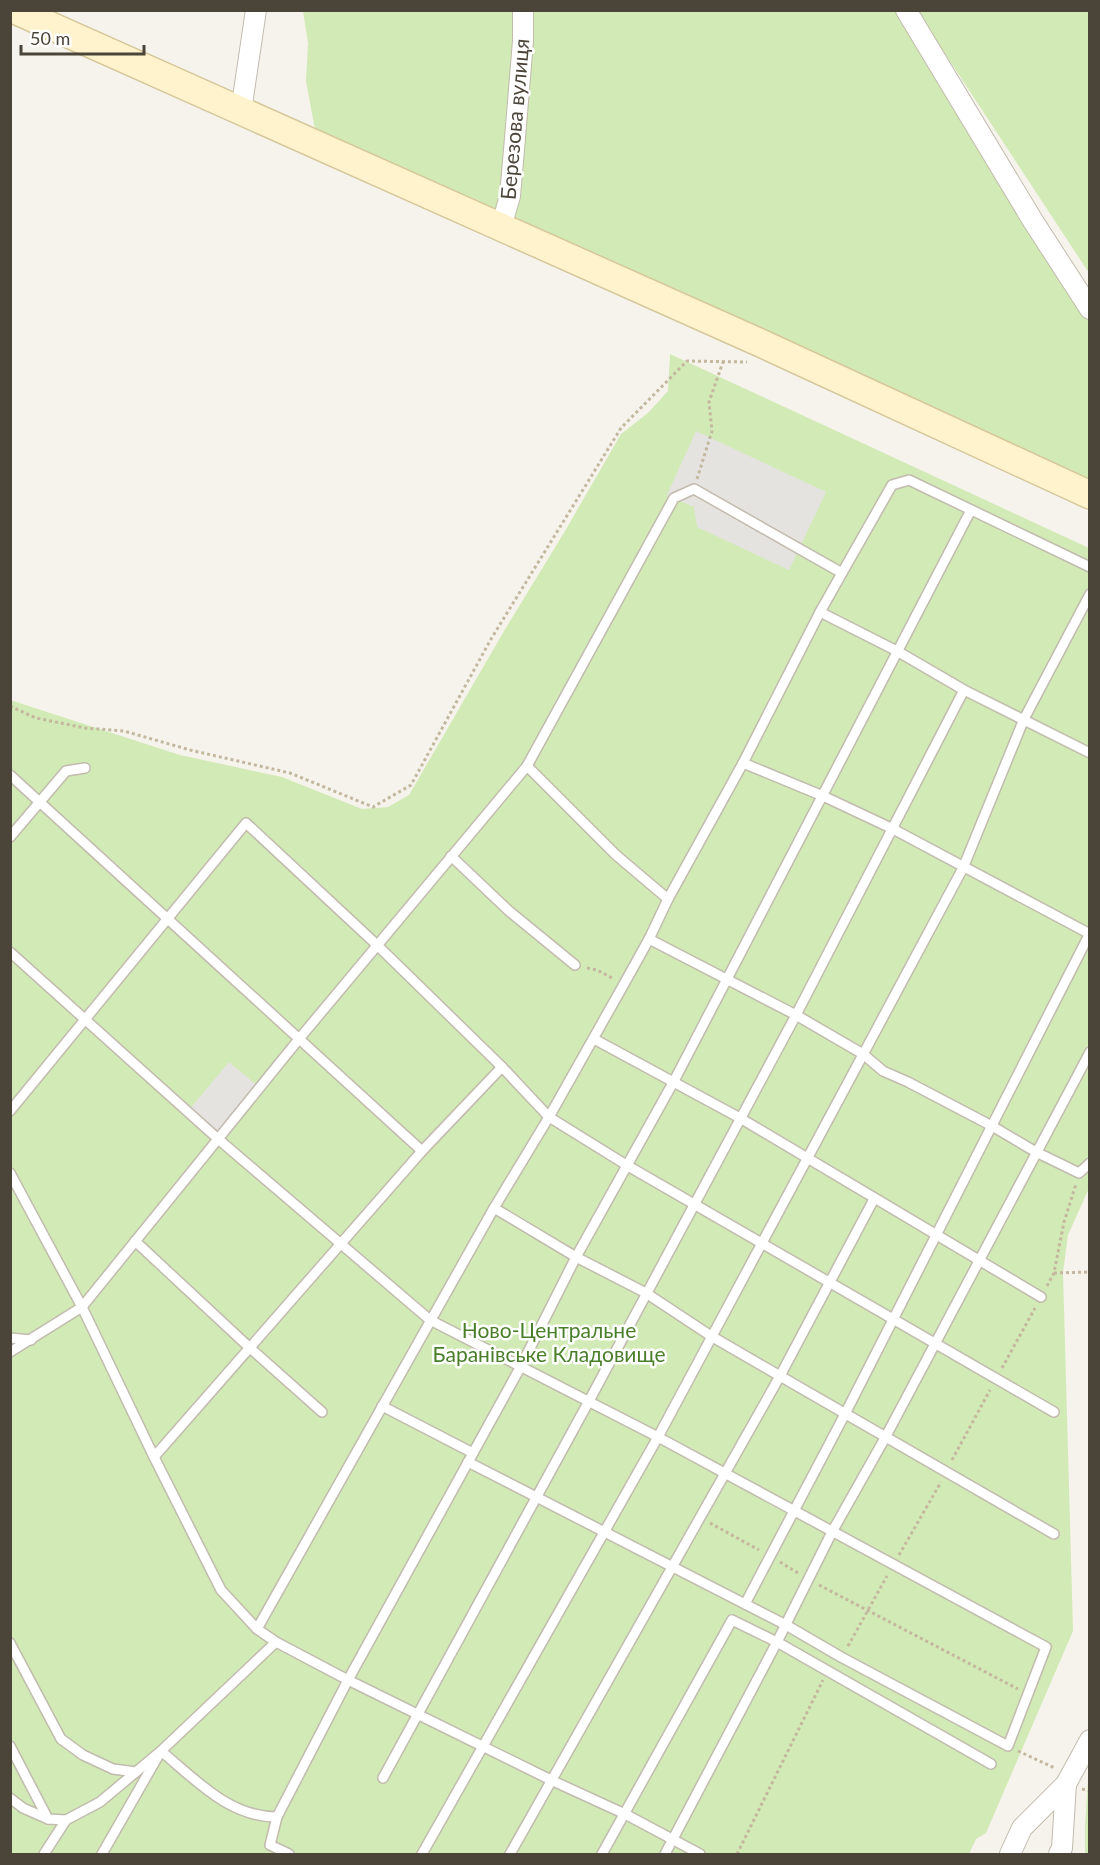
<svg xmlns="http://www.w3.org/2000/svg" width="1100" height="1865" font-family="Lato,sans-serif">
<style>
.green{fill:#d2eab5}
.parking{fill:#e5e3e0}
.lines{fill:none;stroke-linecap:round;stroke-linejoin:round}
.lane-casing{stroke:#c2bbae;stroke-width:12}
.street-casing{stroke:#c2bbae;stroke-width:22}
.secondary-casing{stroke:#d6c79b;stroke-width:30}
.path{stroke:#c4b79f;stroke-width:3;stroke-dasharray:3 3;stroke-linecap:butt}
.lane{stroke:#fff;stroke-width:9}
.street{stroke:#fff;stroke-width:20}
.secondary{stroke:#fff3cd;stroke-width:27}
.labels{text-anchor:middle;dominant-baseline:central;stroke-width:5;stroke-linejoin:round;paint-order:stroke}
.street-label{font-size:21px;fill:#4b4439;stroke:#fff}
.park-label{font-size:21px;fill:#4a7f2a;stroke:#fff}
</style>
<rect width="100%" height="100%" fill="#f6f3ec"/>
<g class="green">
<polygon points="303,11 906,11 1089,309 1089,495 318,146 306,81 308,43"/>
<polygon points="917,11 1089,11 1089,273"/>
<polygon points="670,354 1089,548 1090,1186 1068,1235 1063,1272 1073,1631 986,1833 976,1839 969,1854 11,1854 10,700 180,755 282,777 362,809 388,807 409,795 504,631 565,531 621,434 648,413 668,391"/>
<polygon points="1089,1776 1089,1854 1085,1854 1085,1825 1088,1779"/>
</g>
<g class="parking">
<polygon points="696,431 826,492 789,570 697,527 694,507 667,495"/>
<polygon points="229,1062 259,1087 217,1138 188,1111"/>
</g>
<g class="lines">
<defs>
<g id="lane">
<polyline points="842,573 892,485 909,480 1090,567"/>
<polyline points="820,612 897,651 964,690 1090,753"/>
<polyline points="743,763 823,796 893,829 1090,934"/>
<polyline points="527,766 616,855 668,899"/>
<polyline points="10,775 422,1151"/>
<polyline points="10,837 66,771 85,768"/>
<polyline points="451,856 509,911 575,965"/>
<polyline points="649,939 796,1015 863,1054 883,1071 908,1082 992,1126 1036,1152 1079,1173 1090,1163"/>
<polyline points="10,952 217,1138 430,1320 658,1437 1046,1647 1008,1746 841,1657 786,1625 468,1462"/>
<polyline points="594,1039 740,1118 1041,1297"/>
<polyline points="10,1111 246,823 377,945 502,1067 549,1117 628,1166 1054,1412"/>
<polyline points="10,1173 82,1307 154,1457 221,1590 257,1629 276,1642 348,1680 553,1781 625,1814 700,1854"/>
<polyline points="494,1208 576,1257 646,1293 711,1336 780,1376 1054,1534"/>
<polyline points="135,1241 250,1348 322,1412"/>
<polyline points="10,1338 31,1340"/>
<polyline points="10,1352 82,1307 299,1039 527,766 674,498 694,489 842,573 820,612 743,763 668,899 649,939 624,984 549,1117 494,1208 257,1629"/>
<polyline points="382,1406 473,1453"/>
<polyline points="154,1457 422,1151 502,1067"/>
<polyline points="745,1604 845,1414 1090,933"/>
<polyline points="10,1643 61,1739 83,1755 113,1769 136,1772"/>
<polyline points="10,1746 48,1819"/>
<polyline points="383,1778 589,1401 796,1015 964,690"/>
<polyline points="10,1798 23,1808 48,1819 66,1820 100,1802 161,1751 276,1642"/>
<polyline points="277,1817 270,1845 289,1854"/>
<polyline points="44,1854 66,1820"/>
<path d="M102,1854L161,1751C196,1780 229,1817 277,1817L348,1680L521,1366L576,1257L674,1081L971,510"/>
<polyline points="422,1854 658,1437 963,868 1024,719 1090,594"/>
<polyline points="510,1854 780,1376 874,1199"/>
<polyline points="602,1854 732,1620 777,1642 991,1764"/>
<polyline points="665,1854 777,1642 832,1532 885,1438 1090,1052"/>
</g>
<g id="street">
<polyline points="906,10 1033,221 1090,309"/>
<polyline points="241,111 256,10"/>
<polyline points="501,227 510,196 514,150 523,41 523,10"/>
<polyline points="1066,1784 1090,1740"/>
<polyline points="1010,1854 1022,1828 1066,1784 1062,1848 1059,1854"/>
</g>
<polyline id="secondary" points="15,10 765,345 1090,495"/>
</defs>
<use href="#lane" class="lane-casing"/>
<use href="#street" class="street-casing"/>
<use href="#secondary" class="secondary-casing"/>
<g class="path">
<polyline points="697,479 712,431 709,402 723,362"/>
<polyline points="10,706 36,718 85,728 124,731 190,750 290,773 373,807 411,785 491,639 621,428 687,361 747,362"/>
<polyline points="587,968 597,970 614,979"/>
<polyline points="1054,1273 1090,1272"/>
<polyline points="1047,1286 1054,1273 1064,1222 1076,1184"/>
<polyline points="1002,1368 1035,1308"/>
<polyline points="952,1460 990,1390"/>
<polyline points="710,1523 759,1550"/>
<polyline points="899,1555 941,1482"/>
<polyline points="780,1562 798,1573"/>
<polyline points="819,1585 1018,1689"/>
<polyline points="848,1646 887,1576"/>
<polyline points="1018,1751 1055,1768"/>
<polyline points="1082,1789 1090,1791"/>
<polyline points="737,1854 823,1680"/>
</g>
<use href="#lane" class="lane"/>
<use href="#street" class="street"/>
<use href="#secondary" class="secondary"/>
</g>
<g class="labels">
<g class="street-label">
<text transform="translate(514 119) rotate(-85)">Березова вулиця</text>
</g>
<g class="park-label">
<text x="549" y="1329">Ново-Центральне<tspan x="549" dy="24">Баранівське Кладовище</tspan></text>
</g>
</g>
<rect width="1100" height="1865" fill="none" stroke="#4b4439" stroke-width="24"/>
<path d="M21 45v9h123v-9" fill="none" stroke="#4b4439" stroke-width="3"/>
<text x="30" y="45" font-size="18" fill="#4b4439" stroke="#ffffff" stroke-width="4.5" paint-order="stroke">50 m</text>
</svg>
